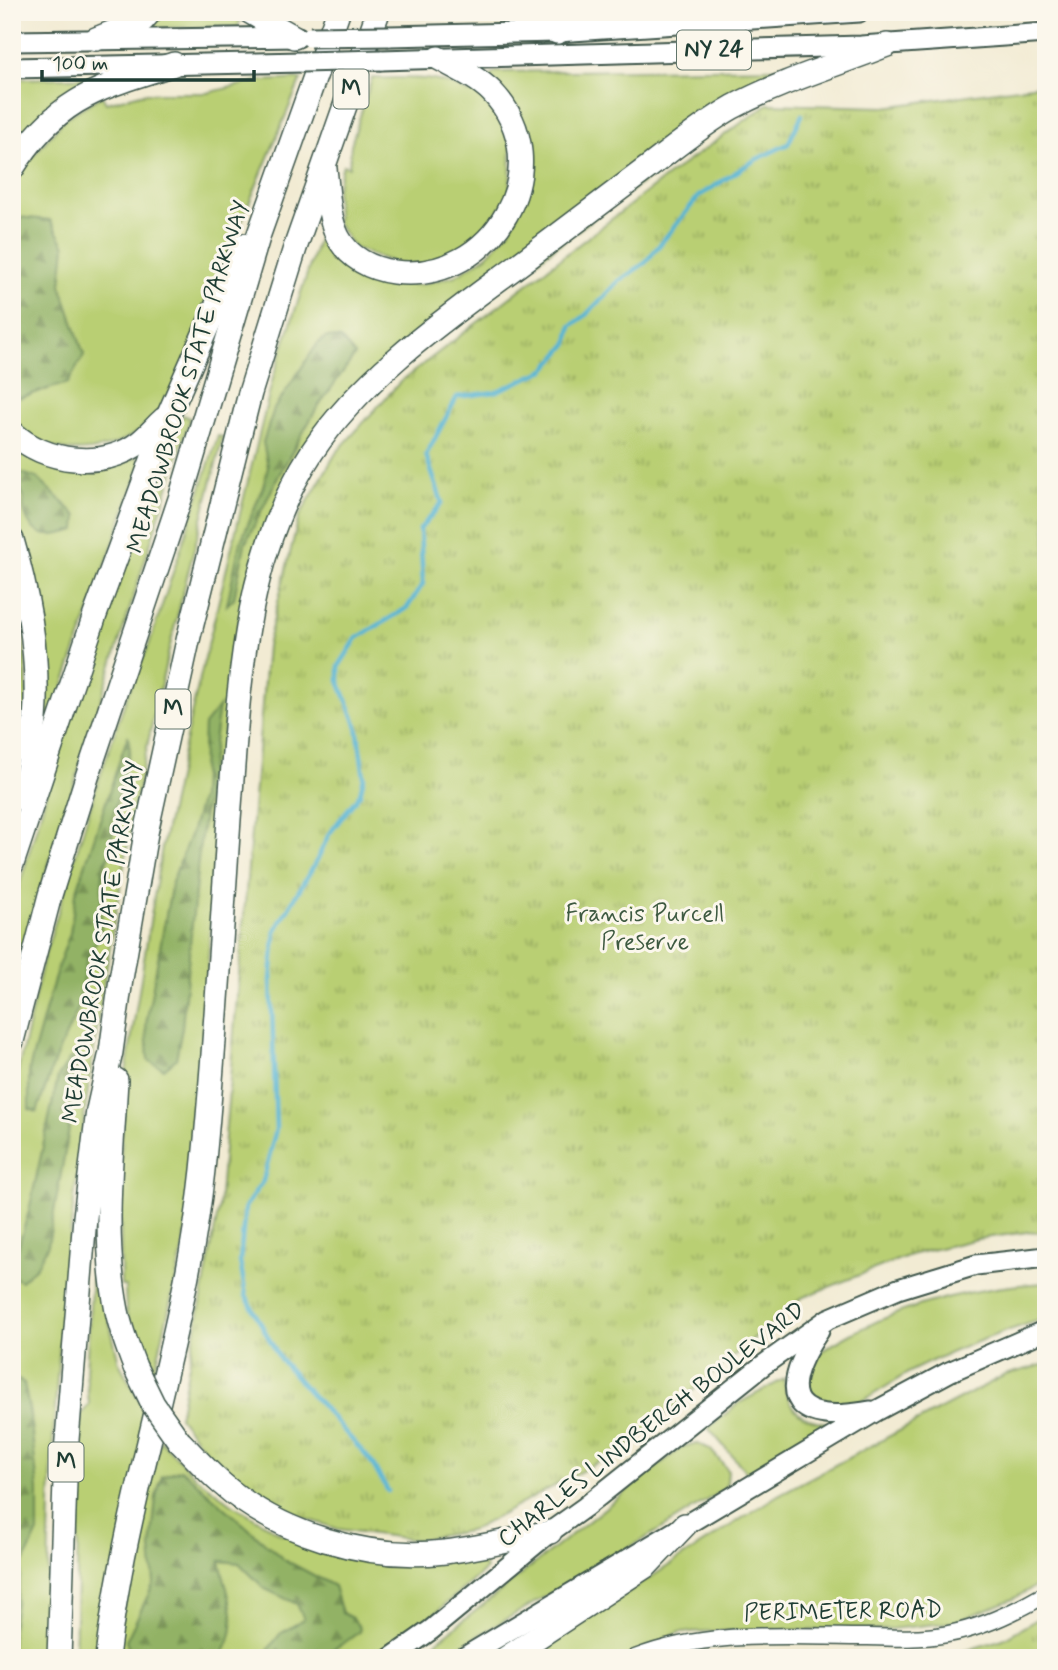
<svg xmlns="http://www.w3.org/2000/svg" width="1058" height="1670" font-family="Mynerve,sans-serif">
<style>
.grass{fill:#b9cf73;stroke:#6c8654;stroke-width:2}
.forest{fill:url(#forest-firs);stroke:#58784c;stroke-width:2}
.park{fill:url(#park-tufts);stroke:#6c8654;stroke-width:2}
.lines{fill:none;stroke-linecap:round;stroke-linejoin:round}
.stream{stroke:#55b4d4;stroke-width:4.5}
.minor-casing{stroke:#3f574c;stroke-width:19}
.major-casing{stroke:#3f574c;stroke-width:23}
.highway-casing{stroke:#3f574c;stroke-width:26}
.minor{stroke:#fff;stroke-width:16}
.major{stroke:#fff;stroke-width:19}
.highway{stroke:#fff;stroke-width:23}
.major-bridge-casing{stroke:#3f574c;stroke-width:23;stroke-linecap:butt}
.highway-bridge-casing{stroke:#3f574c;stroke-width:26;stroke-linecap:butt}
.major-bridge{stroke:#fff;stroke-width:19}
.highway-bridge{stroke:#fff;stroke-width:23}
.labels{text-anchor:middle;dominant-baseline:central;stroke-width:6;stroke-linejoin:round;paint-order:stroke}
.shield{fill:#fbf7ec;stroke:#61756b;stroke-width:2}
.shield-label{font-size:23px;font-weight:bold;fill:#1f3d34}
.street-label{font-size:24px;fill:#1f3d34;stroke:#fbf7ec}
.park-label{font-size:24px;fill:#3e5a41;stroke:#fbf7ec}
</style>
<defs>
<pattern id="forest-firs" width="22" height="20" patternUnits="userSpaceOnUse" patternTransform="scale(1.75)"><rect width="22" height="20" fill="#92b265"/><path d="M5 1l3.5 6h-7zM16 11l3.5 6h-7z" fill="#779254"/></pattern>
<pattern id="park-tufts" width="24" height="20" patternUnits="userSpaceOnUse" patternTransform="scale(1.75)"><rect width="24" height="20" fill="#b9cf73"/><path d="M3 7l-1-3M5 7V3M7 7l1-3M15 17l-1-3M17 17v-4M19 17l1-3" fill="none" stroke="#96a95f"/></pattern>
</defs>
<rect width="100%" height="100%" fill="#fbf7ec"/>
<filter id="ink" filterUnits="userSpaceOnUse"><feTurbulence type="fractalNoise" baseFrequency=".0143" numOctaves="2"/><feDisplacementMap in="SourceGraphic" scale="14" xChannelSelector="R" yChannelSelector="G"/><feConvolveMatrix kernelMatrix="1 2 1 2 8 2 1 2 1" color-interpolation-filters="sRGB"/></filter>
<filter id="wash" filterUnits="userSpaceOnUse"><feTurbulence type="fractalNoise" baseFrequency=".00686" numOctaves="4" result="noise"/><feDisplacementMap in="SourceGraphic" scale="28" xChannelSelector="R" yChannelSelector="G"/><feGaussianBlur stdDeviation="1.57" result="paint"/><feColorMatrix in="noise" values="0 0 0 0 0 0 0 0 0 0 0 0 0 0 0 0 0 1.4 0 .05"/><feComposite in="paint" operator="in"/></filter>
<g filter="url(#wash)">
<rect width="100%" height="100%" fill="#f2ebd3"/>
<g class="grass">
<polygon points="161,12 239,12 242,15 238,27 154,28 151,25"/>
<polygon points="393,12 484,12 470,16 415,17 415,14 392,16"/>
<polygon points="788,68 788,72 776,72 776,83 340,407 252,567 232,653 223,737 194,1171 184,1244 152,1383 126,1312 125,1286 121,1286 120,1168 126,1072 162,847 191,715 273,378 324,222 355,269 382,282 419,285 455,276 487,256 510,230 522,204 528,172 485,81 495,72"/>
<polygon points="104,77 80,85 75,94 12,151 12,79"/>
<path d="M372,78C409,79 437,74 469,93L474,89L496,109L511,144L510,194L472,248L411,269L354,248L337,223L336,190L343,165L349,167L351,145Z"/>
<path d="M301,79C272,148 243,216 216,285C201,323 180,391 153,419C114,458 49,464 12,420V184L15,178L64,119L102,96L106,103L145,93H207L257,81Z"/>
<polygon points="183,415 190,418 35,908 12,996 12,910 52,775 123,563"/>
<path d="M218,436L223,437C191,560 159,682 135,806C97,1005 68,1207 55,1409C49,1492 48,1575 47,1658H12V1097L43,961L98,782L127,696L149,645Z"/>
<path d="M12,448C37,467 73,474 104,468C114,466 126,461 136,457L142,461L48,730L40,729L32,584L12,518Z"/>
<path d="M12,578C19,614 26,650 27,686C29,724 20,763 12,800Z"/>
<polygon points="100,1240 108,1316 119,1363 147,1414 98,1658 75,1658 81,1415 89,1404 86,1372 92,1273"/>
<path d="M1046,1283V1318C1001,1332 957,1348 915,1369C897,1378 861,1406 844,1407C821,1410 812,1405 802,1384L810,1358C825,1349 841,1339 857,1331C913,1302 983,1286 1046,1283Z"/>
<polygon points="1046,1364 1046,1580 1013,1599 954,1622 873,1631 764,1630 680,1632 624,1658 529,1658 546,1645 778,1495 1005,1375"/>
<path d="M784,1379C787,1411 802,1421 833,1424V1427L748,1474L708,1428L739,1403Z"/>
<polygon points="160,1440 196,1477 232,1504 281,1534 481,1557 486,1569 432,1616 377,1658 116,1658 119,1627"/>
<polygon points="697,1443 710,1449 728,1470 727,1483 723,1490 659,1530 440,1658 416,1658 682,1447"/>
</g>
<g class="forest">
<polygon points="17,217 50,220 65,246 61,285 84,355 68,383 19,398 12,391 12,226"/>
<polygon points="327,337 341,339 355,355 317,408 279,475 245,544 234,598 227,605 239,546 263,487 268,467 263,442 274,409 318,343"/>
<path d="M15,471L37,478L77,516L76,530C54,537 34,541 25,514C23,509 24,502 23,497C21,484 15,488 15,471Z"/>
<polygon points="219,706 199,851 182,1028 176,1059 164,1069 148,1060 146,1024 172,882 192,830 201,797 204,725"/>
<polygon points="128,735 130,750 112,820 113,846 103,870 101,934 87,958 78,1009 56,1057 37,1112 29,1109 29,1070 57,969 70,933 76,893"/>
<polygon points="71,1057 78,1063 68,1135 48,1245 37,1266 21,1281 12,1276 17,1250 29,1211 58,1077"/>
<polygon points="12,1377 24,1383 30,1415 38,1489 38,1532 22,1567 12,1629"/>
<path d="M181,1469L283,1559L334,1586L342,1613L352,1618L360,1628L359,1632C318,1663 311,1658 262,1658L280,1634L304,1619L297,1604L265,1589L239,1563L220,1561C227,1595 244,1625 220,1658H132L126,1641L154,1583L151,1548L156,1497L162,1476Z"/>
</g>
<g class="park">
<polygon points="1046,84 1046,1232 1027,1232 977,1239 910,1255 801,1298 628,1446 473,1530 417,1540 338,1529 283,1511 213,1461 179,1417 219,1207 267,646 299,517 336,453 400,382 674,171 768,104 885,107"/>
<polygon points="1046,1614 1046,1658 696,1658 711,1654 945,1657 1003,1639"/>
</g>
<g class="lines">
<polyline class="stream" points="388,1491 370,1460 280,1359 246,1296 240,1261 245,1207 263,1181 276,1129 271,980 275,931 317,860 329,834 360,794 364,777 357,726 339,681 339,666 357,638 407,608 423,584 420,529 442,503 426,455 457,397 495,392 545,370 568,343 571,326 585,316 619,281 645,263 699,196 755,160 788,144 802,115"/>
</g>
</g>
<g filter="url(#ink)">
<g class="lines">
<defs>
<path id="minor" d="M635,1658C709,1629 790,1637 868,1637C894,1638 922,1639 948,1634C982,1628 1015,1612 1046,1594"/>
<g id="major">
<polyline points="389,36 557,32 859,12"/>
<polyline points="12,41 298,37"/>
<polyline points="381,60 861,46 1046,33"/>
<polyline points="12,68 302,62"/>
<path d="M819,1331C801,1357 773,1408 826,1414C841,1416 856,1413 871,1411"/>
<polyline points="391,1658 431,1630 550,1532 585,1507 762,1366 828,1319 898,1289 976,1265 1046,1257"/>
<polyline points="463,1658 878,1410 949,1372 1046,1330"/>
</g>
<g id="highway">
<polyline points="250,12 294,37"/>
<polyline points="557,32 582,22 595,12"/>
<polyline points="96,39 143,20 150,12"/>
<path d="M12,169C57,97 99,88 174,64"/>
<path d="M325,169C328,191 328,217 338,237C349,258 371,269 394,272C493,285 562,165 492,92C477,77 456,68 438,58"/>
<path d="M12,432C44,463 104,470 140,442C149,435 156,426 164,419"/>
<path d="M12,540C29,598 40,659 35,720C32,746 27,773 23,799"/>
<polyline points="12,864 95,615 169,414 243,245"/>
<polyline points="12,1041 50,895 87,777 181,496 259,234 338,12"/>
<path d="M116,1080C112,1156 102,1235 117,1311C121,1330 128,1349 135,1367"/>
<path d="M179,1441C193,1455 206,1470 221,1483C279,1534 367,1561 445,1552C480,1548 515,1539 550,1532"/>
<polyline points="59,1658 66,1452 85,1217 98,1110 111,1052 121,979 146,833 189,636 250,393 295,248 378,12"/>
<path d="M107,1658C126,1493 186,1335 203,1170C215,1053 221,936 229,819C239,694 241,561 312,452C364,373 454,313 529,257C568,228 607,198 646,169C674,148 703,124 733,107C782,81 836,65 887,45"/>
<polyline points="506,1658 646,1566 685,1525"/>
</g>
</defs>
<use href="#minor" class="minor-casing"/>
<use href="#major" class="major-casing"/>
<use href="#highway" class="highway-casing"/>
<use href="#minor" class="minor"/>
<use href="#major" class="major"/>
<use href="#highway" class="highway"/>
<defs>
<g id="major-bridge">
<polyline points="310,37 389,36"/>
<polyline points="302,62 381,60"/>
</g>
<polyline id="highway-bridge" points="135,1367 153,1404 179,1441"/>
</defs>
<use href="#major-bridge" class="major-bridge-casing"/>
<use href="#highway-bridge" class="highway-bridge-casing"/>
<use href="#major-bridge" class="major-bridge"/>
<use href="#highway-bridge" class="highway-bridge"/>
</g>
</g>
<g class="labels">
<g class="shield">
<rect x="677" y="30.5" width="74" height="39" rx="5"/>
<rect x="333.5" y="69.5" width="35" height="39" rx="5"/>
<rect x="155.5" y="689.5" width="35" height="39" rx="5"/>
<rect x="48.5" y="1442.5" width="35" height="39" rx="5"/>
</g>
<g class="shield-label">
<text x="714" y="50">NY 24</text>
<text x="351" y="89">M</text>
<text x="173" y="709">M</text>
<text x="66" y="1462">M</text>
</g>
<g class="street-label">
<text transform="translate(189 377) rotate(-73)">MEADOWBROOK STATE PARKWAY</text>
<text transform="translate(103 942) rotate(-80)">MEADOWBROOK STATE PARKWAY</text>
<text transform="translate(652 1425) rotate(-38)">CHARLES LINDBERGH BOULEVARD</text>
<text transform="translate(843 1612) rotate(-1)">PERIMETER ROAD</text>
</g>
<g class="park-label">
<text x="645" y="914">Francis Purcell<tspan x="645" dy="28">Preserve</tspan></text>
</g>
</g>
<rect width="1058" height="1670" fill="none" stroke="#fbf7ec" stroke-width="42"/>
<path d="M42 70v10h212v-10" fill="none" stroke="#1f3d34" stroke-width="3.5"/>
<text x="52" y="70" font-size="21" fill="#1f3d34" stroke="#fbf7ec" stroke-width="5" paint-order="stroke">100 m</text>
</svg>
